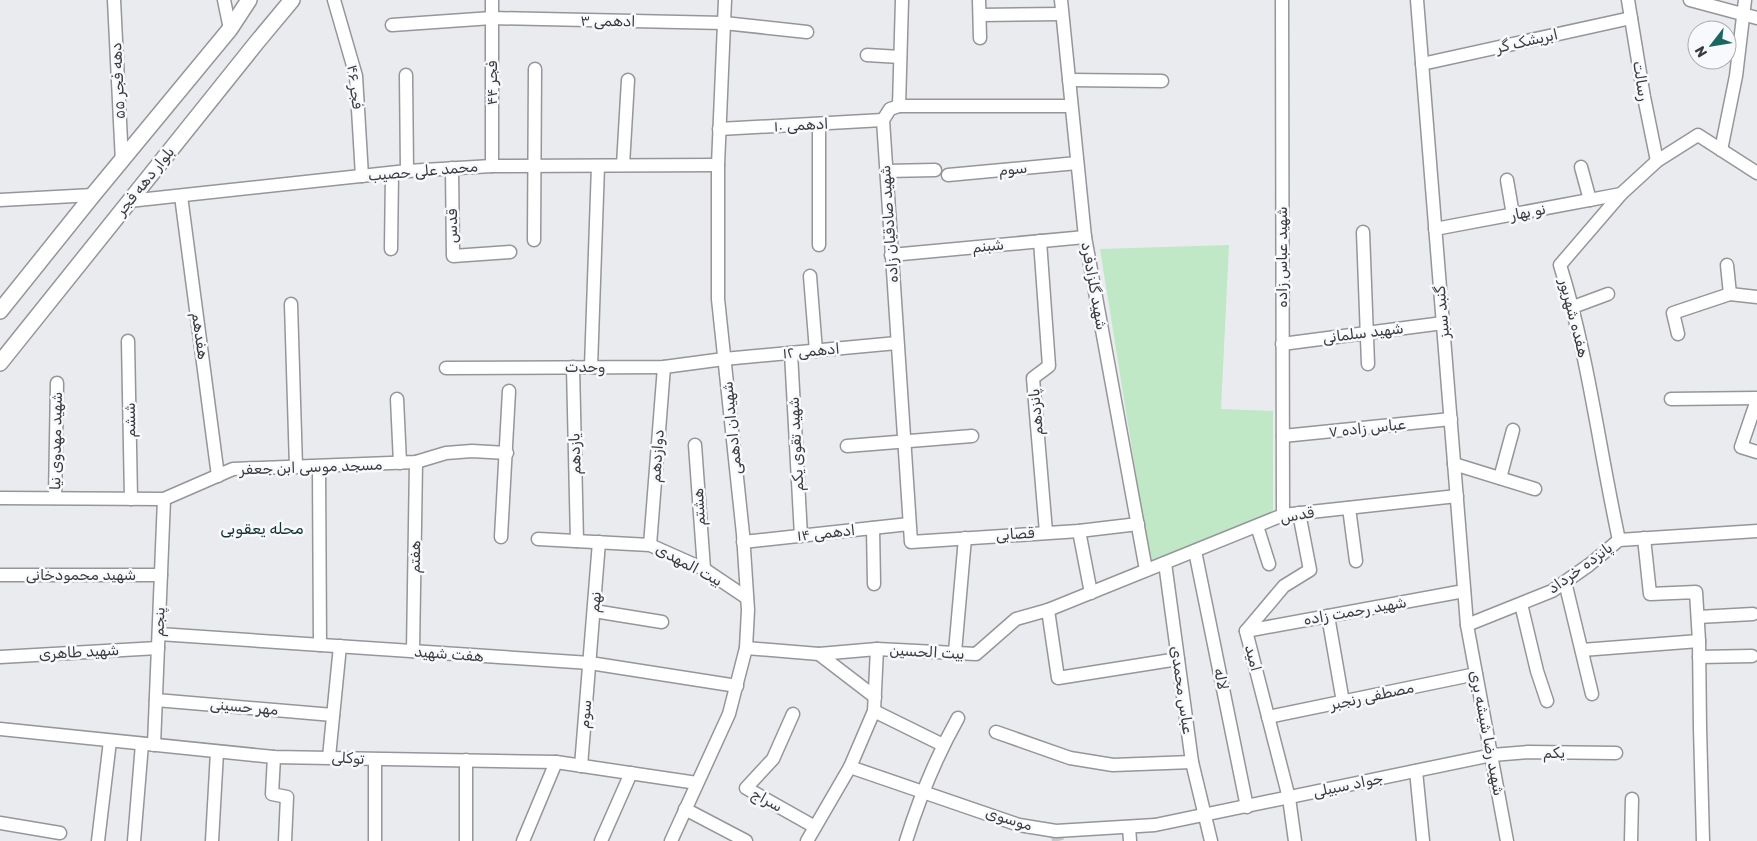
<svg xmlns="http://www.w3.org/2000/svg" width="1757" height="841" font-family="Rubik,Vazirmatn,sans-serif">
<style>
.green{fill:#c0e7c6}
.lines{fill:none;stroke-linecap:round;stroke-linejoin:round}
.minor-tunnel{stroke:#c7c8cb;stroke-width:12;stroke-dasharray:12 6;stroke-linecap:butt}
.minor-casing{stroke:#959699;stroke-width:15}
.major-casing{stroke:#959699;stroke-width:18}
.minor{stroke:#fff;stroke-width:12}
.major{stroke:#fff;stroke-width:15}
.labels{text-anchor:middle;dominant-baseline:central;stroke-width:5;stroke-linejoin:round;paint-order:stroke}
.street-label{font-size:15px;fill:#3b3b3d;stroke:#f7f9fc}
.neighbourhood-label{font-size:16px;fill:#123531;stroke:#f7f9fc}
</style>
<rect width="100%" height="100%" fill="#eaebef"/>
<polygon class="green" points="1229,245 1221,409 1273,411 1273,517 1151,568 1100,249"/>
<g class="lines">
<polyline class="minor-tunnel" points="1056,831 1058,841"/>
<defs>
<g id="minor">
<polyline points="114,0 122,162"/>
<polyline points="224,0 230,29"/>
<polyline points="334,0 356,76 362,176"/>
<polyline points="979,0 980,38"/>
<polyline points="1061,0 1085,237 1146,570"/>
<polyline points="1282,0 1283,515"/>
<polyline points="1417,0 1467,625 1507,841"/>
<polyline points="1628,0 1644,97 1657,161"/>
<polyline points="1690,0 1757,18"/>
<polyline points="980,15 1062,14"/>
<polyline points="392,25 492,18 724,23 807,32"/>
<polyline points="867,55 900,57"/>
<polyline points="1422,64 1631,18"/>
<polyline points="406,75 407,171"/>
<polyline points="1069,80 1162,81"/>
<polyline points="899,106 902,0"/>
<polyline points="1071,106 899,106 890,109 883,120 911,542 1079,531 1138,524"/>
<polyline points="719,129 883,120"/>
<polyline points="1721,150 1736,76 1745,0"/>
<polyline points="623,165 628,80"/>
<polyline points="492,166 492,0"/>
<polyline points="1581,167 1590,200"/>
<polyline points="452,168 453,256 510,252"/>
<polyline points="886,171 935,170"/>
<polyline points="948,175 1077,163"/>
<polyline points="1507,180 1513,215"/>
<polyline points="181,196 218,476"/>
<polyline points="0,200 93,195"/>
<polyline points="129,201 407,171 492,166 718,165"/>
<polyline points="1435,229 1621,194"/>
<polyline points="1363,232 1368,364"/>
<polyline points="534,240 535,69"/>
<polyline points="1040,241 1049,366 1033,378 1046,532"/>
<polyline points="819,245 819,124"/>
<polyline points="391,249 392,173"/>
<polyline points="891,255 1085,237"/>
<polyline points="1727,265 1730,294"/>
<polyline points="810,276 816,351"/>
<polyline points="291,304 296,467"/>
<polyline points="1573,307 1608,294"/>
<polyline points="1678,334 1673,313 1730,294 1757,297"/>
<polyline points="128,341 131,499"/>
<polyline points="1282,344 1443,323"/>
<polyline points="791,353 801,536"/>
<polyline points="573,367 577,541"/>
<polyline points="591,367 598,166"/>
<polyline points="446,368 664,367 724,359 897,343"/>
<polyline points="397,399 400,463"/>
<polyline points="1671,399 1757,398"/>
<polyline points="1757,400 1741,447 1757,452"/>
<polyline points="1283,436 1451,419"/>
<polyline points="695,445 704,569"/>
<polyline points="847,446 972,436"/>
<polyline points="1454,464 1535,489"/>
<polyline points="319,467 320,645"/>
<polyline points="1500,478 1513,430"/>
<polyline points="0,498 164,499 233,469 416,462 446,453 472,451 507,453"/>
<polyline points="55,498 57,383"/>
<polyline points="1349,508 1356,561"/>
<polyline points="1257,526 1269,564"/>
<polyline points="873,528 874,584"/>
<polyline points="1079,531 1091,593"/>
<polyline points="501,537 509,391"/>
<polyline points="1644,538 1650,594 1696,592 1699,641 1700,728 1703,841"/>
<polyline points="538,539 650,545 704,569 747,598"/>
<path d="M1619,540C1599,448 1588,354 1560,265L1621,194L1657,161L1698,135L1757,173"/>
<polyline points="743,542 909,524"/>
<polyline points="650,545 664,367"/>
<polyline points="1195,551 1247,807"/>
<polyline points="1165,563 1192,762 1211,841"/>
<polyline points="0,575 161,575"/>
<polyline points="1565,582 1592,694"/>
<polyline points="1521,604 1537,671 1547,701"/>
<polyline points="1048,610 1058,678 1178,659"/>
<polyline points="594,611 662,622"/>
<polyline points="1328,616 1343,702"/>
<polyline points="1698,617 1753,614"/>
<polyline points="1467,625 1552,591 1589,565 1619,540 1757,531"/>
<polyline points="1246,631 1464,591"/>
<polyline points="159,634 590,663 737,686"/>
<polyline points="746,648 819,654 877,649 976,654 1016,619 1048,610 1283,515 1457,496"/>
<polyline points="1582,650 1699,641"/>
<polyline points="413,651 416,462"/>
<polyline points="955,652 965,538"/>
<polyline points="819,654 875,697"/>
<polyline points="0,657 158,648"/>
<polyline points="1699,657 1752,656"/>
<polyline points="156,700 333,715"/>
<polyline points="874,711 943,745"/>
<polyline points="793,714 773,759 746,788 815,827"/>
<polyline points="1268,717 1476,674"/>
<polyline points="0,729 274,757 556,762 697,783"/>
<polyline points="996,732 1070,758 1113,765 1192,762"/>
<polyline points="154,745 164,499"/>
<polyline points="274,757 272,794 287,797 285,841"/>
<polyline points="329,757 340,646"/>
<polyline points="375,760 375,841"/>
<polyline points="581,766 599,542"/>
<polyline points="850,767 1019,825 1056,831 1155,825 1492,755 1528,752 1616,753"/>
<polyline points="1416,771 1423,841"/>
<polyline points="685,809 746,841"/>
<polyline points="0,823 60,833"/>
<polyline points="1129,827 1130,841"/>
<polyline points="98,841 110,741"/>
<polyline points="134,841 142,744"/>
<polyline points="212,841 217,752"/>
<polyline points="466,841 466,760"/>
<polyline points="523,841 556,762"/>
<polyline points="601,841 631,773"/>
<polyline points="671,841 729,714 746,648 748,610 743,534 718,299 718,165 725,0"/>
<polyline points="807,841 850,767 874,711 877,649"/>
<path d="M906,841C920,796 935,759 958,718"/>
<polyline points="1295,841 1289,798 1246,631 1284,586 1310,570 1299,513"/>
<polyline points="1631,841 1632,799"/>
</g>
<g id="major">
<polyline points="0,311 93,195 230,29 249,0"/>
<polyline points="0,363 257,42 292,0"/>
</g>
</defs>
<use href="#minor" class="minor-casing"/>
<use href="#major" class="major-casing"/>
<use href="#minor" class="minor"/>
<use href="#major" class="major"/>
</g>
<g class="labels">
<g class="street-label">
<text transform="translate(608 21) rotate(1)">ادهمی ۳</text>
<text transform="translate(1527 41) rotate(-13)">ابریشک گر</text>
<text transform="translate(118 81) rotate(-93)">دهه فجر ۵۵</text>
<text transform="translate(1641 81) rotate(81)">رسالت</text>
<text transform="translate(492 83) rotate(-90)">فجر ۴۴</text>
<text transform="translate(355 87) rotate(83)">فجر ۴۶</text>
<text transform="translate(801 125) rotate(-3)">ادهمی ۱۰</text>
<text transform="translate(1013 169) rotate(-5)">سوم</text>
<text transform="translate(423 171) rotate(-5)">محمد علی حصیب</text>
<text transform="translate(145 181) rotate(-51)">بلوار دهه فجر</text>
<text transform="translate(1528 212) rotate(-11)">نو بهار</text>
<text transform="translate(889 224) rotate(-94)">شهید صادقیان زاده</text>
<text transform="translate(452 226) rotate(-90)">قدس</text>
<text transform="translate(988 246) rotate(-6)">شبنم</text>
<text transform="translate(1282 257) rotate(-90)">شهید عباس زاده</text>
<text transform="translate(1094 286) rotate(80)">شهید گلزادفرد</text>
<text transform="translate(1442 312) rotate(-95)">گنبد سبز</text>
<text transform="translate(1574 318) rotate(76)">هفده شهریور</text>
<text transform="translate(1363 333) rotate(-7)">شهید سلمانی</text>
<text transform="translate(200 336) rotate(82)">هفدهم</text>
<text transform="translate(811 351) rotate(-5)">ادهمی ۱۲</text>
<text x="585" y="367">وحدت</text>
<text transform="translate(1036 412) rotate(-95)">پانزدهم</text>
<text transform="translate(130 420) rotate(-91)">ششم</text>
<text transform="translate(732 428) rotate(-96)">شهیدان ادهمی</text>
<text transform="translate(1367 428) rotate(-6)">عباس زاده ۷</text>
<text transform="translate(56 441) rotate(-89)">شهید مهدوی نیا</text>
<text transform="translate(796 444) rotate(-93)">شهید تقوی یکم</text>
<text transform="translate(575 454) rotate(-92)">یازدهم</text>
<text transform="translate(657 456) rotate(-86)">دوازدهم</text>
<text transform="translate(311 467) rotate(-2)">مسجد موسی ابن جعفر</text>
<text transform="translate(699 507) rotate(-94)">هشتم</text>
<text transform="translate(1297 515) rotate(-10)">قدس</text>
<text transform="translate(826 533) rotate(-6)">ادهمی ۱۴</text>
<text transform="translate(1015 534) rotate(-4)">قصابی</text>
<text transform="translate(415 557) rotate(-89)">هفتم</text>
<text transform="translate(689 565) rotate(28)">بیت المهدی</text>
<text transform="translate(1580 568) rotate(-36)">پانزده خرداد</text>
<text x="81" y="575">شهید محمودخانی</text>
<text transform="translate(595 602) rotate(-85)">نهم</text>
<text transform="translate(1355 611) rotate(-10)">شهید رحمت زاده</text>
<text transform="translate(159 622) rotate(-88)">پنجم</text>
<text transform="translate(79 652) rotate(-3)">شهید طاهری</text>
<text transform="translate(927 652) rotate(3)">بیت الحسین</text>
<text transform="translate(449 654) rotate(4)">هفت شهید</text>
<text transform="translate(1253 658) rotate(75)">امید</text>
<text transform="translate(1221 679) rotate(79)">لاله</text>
<text transform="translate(1182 690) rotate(82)">عباس محمدی</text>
<text transform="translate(1372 696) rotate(-12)">مصطفی رنجبر</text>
<text transform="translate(244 707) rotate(5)">مهر حسینی</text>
<text transform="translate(585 714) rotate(-85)">سوم</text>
<text transform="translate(1487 733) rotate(79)">شهید رضا شیشه بری</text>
<text x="1554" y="753">یکم</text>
<text transform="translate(348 758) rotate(3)">توکلی</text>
<text transform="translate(1348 785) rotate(-12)">جواد سبیلی</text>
<text transform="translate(767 800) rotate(29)">سراج</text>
<text transform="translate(1009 819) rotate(17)">موسوی</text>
</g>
<g class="neighbourhood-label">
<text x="262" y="528">محله یعقوبی</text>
</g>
</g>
<g transform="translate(1712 45) rotate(239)"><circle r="24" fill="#f7f9fc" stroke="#acadb0"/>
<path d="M0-4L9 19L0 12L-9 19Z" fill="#1b6660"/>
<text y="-8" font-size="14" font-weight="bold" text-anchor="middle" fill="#3b3b3d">N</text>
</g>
</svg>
